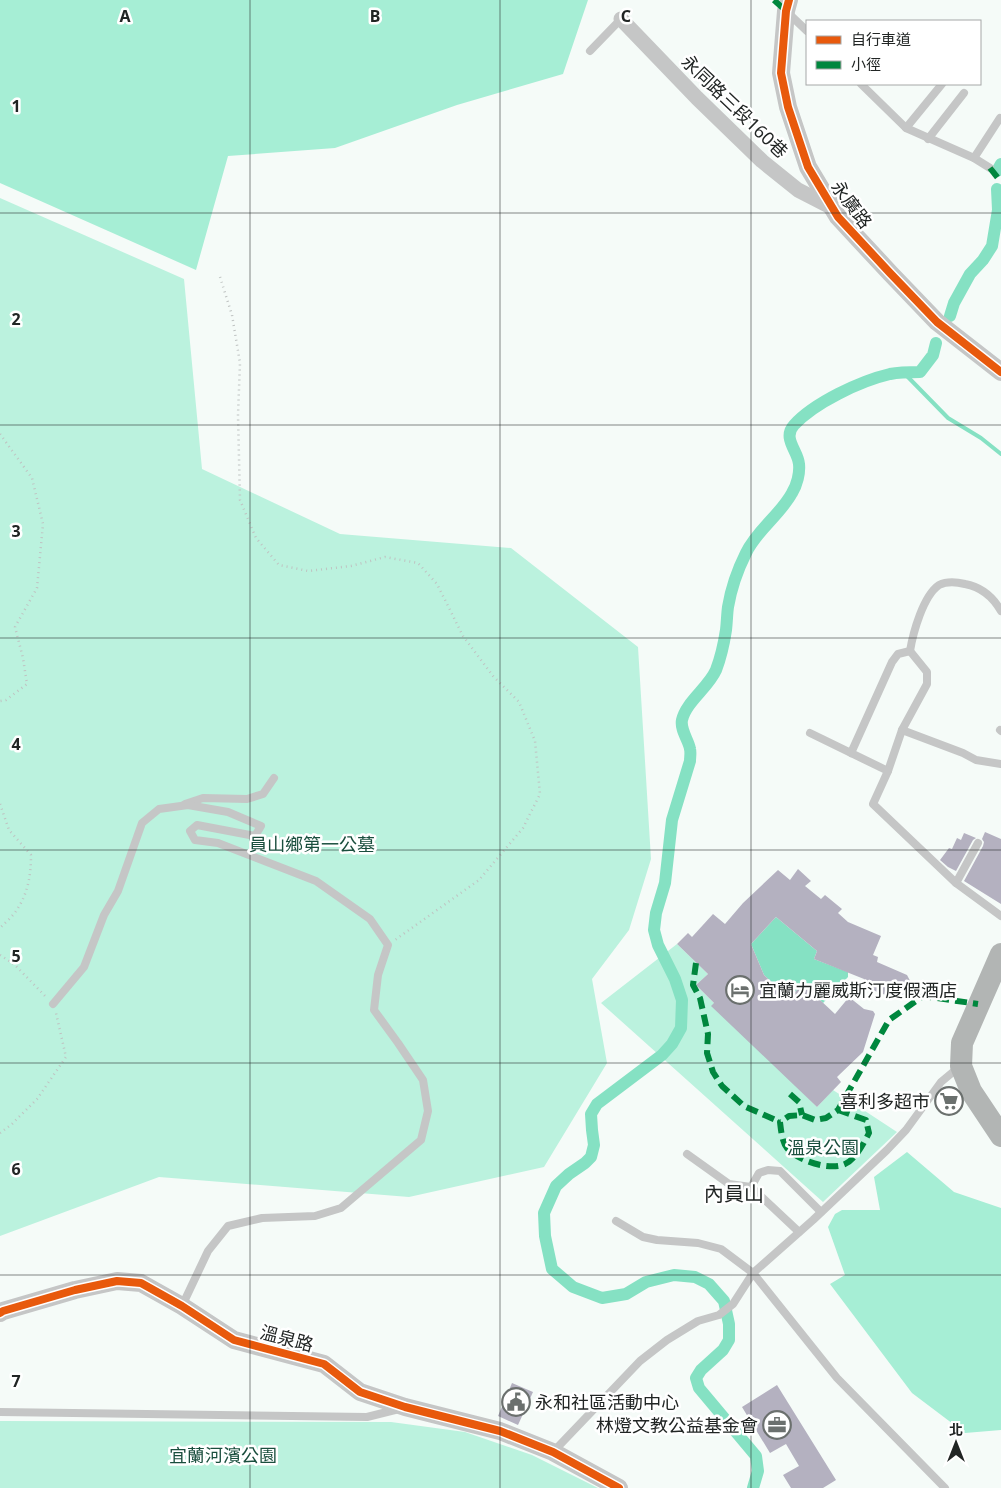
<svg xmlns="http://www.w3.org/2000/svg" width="1001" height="1488" font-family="'Noto Sans','Noto Sans TC',sans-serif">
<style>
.green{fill:#bbf2de}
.forest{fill:#a6eed5}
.water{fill:#85e1c3}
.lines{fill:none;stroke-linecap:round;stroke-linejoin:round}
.stream{stroke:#85e1c3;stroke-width:4}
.canal{stroke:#85e1c3;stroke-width:12}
.building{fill:#b4b1c0}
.path{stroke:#bfc3c2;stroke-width:2.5;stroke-dasharray:1 4;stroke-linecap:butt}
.service{stroke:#c5c6c6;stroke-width:8}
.minor{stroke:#c5c6c6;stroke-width:15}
.tertiary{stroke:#c5c6c6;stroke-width:18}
.primary{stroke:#b2b5b4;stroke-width:22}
.quiet{stroke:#00873e;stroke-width:6;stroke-dasharray:12 6;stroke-linecap:butt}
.cycleway-casing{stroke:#fff;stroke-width:11}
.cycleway{stroke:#e8590c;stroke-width:8}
.grid{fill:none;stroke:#212524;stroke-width:1;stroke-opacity:0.55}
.labels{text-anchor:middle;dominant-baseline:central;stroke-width:5;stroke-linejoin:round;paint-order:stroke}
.street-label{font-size:18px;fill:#212524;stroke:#fff}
.park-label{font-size:18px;fill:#194e3d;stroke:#fff}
.poi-label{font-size:18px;fill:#212524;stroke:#fff;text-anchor:start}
.quarter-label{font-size:20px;fill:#212524;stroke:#fff}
.grid-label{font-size:16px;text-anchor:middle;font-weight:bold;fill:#212524;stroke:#fff;stroke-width:5;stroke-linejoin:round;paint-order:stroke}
</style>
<rect width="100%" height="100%" fill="#f5fbf8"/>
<g class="green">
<polygon points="0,198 184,279 202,469 340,534 511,548 638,647 651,859 629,930 592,979 607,1063 544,1167 409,1197 159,1177 0,1236"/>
<polygon points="677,944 708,974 696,985 817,1107 833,1090 897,1132 823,1202 601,1003"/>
<polygon points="0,1421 391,1422 465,1432 532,1455 598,1488 0,1488"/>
</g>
<g class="forest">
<polygon points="0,0 588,0 563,74 457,105 335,148 228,156 196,270 0,183"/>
<polygon points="907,1152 954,1192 1001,1208 1001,1430 965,1433 912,1393 830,1284 845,1275 828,1227 835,1214 842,1210 880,1210 874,1177"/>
</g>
<polygon class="water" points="776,917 817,951 814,959 848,972 848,977 823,1003 803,984 789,998 764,975 751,944"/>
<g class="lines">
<polyline class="stream" points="904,373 948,418 981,438 1001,454"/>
<g class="canal">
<polyline points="997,171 1001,164"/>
<polyline points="950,316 954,303 970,274 983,260 992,246 998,210 997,189"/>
<path d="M753,1488L758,1471L756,1456L699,1388L696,1378L701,1370L723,1350L729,1340V1324L724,1301L709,1284L695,1277L674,1275L646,1282L626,1294L602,1298L573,1287L552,1269L545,1236L544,1213L556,1186L569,1174L585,1163L591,1157L594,1145L592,1130L591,1114L597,1104L662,1055L672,1044L681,1028L682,1000L675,979L658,945L654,930L656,913L665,883L672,820L690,761C690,757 691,753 690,749C689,741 680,730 682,720C686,702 708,688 716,670C721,657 724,643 726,630C727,622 727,614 728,607C731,589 738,569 746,553C757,530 780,515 792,493C797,485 800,473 799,464C798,451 782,438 794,425C814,403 860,381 890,374C900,372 910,372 920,372L933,355L936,343"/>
</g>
</g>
<g class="building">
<polygon points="985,832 1001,839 1001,904 964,881 983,846 984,842 982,839"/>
<polygon points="964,833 976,838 973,840 956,871 948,867 940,860 949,848 952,849 957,838 961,840"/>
<polygon points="798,869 811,881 805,886 821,899 825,895 842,909 838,913 848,922 881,936 873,955 878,957 877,962 907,975 917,994 896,999 862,986 864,979 814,959 817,951 776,917 751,944 764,975 789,998 803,984 835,1014 849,997 864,1009 873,1011 875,1014 863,1052 837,1077 841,1082 817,1107 711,1006 714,1003 696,985 708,974 677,944 688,933 692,937 713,914 725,924 743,903 778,870 790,880"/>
<polygon points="512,1383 533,1392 518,1425 498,1416"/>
<polygon points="777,1385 836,1480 823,1488 791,1488 783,1475 799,1466 786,1444 770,1453 742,1407"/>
</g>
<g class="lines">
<g class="path">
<polyline points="220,277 232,315 240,363 238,415 240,500 256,538 279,565 308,571 351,566 385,557 418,563 437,584 463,636 493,676 519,702 535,741 540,794 523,828 479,880 395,940"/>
<polyline points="0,434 32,478 43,524 37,588 15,627 23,658 27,684 6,700 0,701"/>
<path d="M0,804L9,830L31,855C31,875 28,894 16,911C12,917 5,923 0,928"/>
<polyline points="0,955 14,964 47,998"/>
<polyline points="0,1133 12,1124 37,1099 66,1057 56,1013"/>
</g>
<g class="service">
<polyline points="787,12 807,31"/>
<polyline points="590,51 621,19"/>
<polyline points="861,84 906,128 974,158 990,168"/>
<polyline points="906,128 942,84"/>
<polyline points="928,139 964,93"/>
<polyline points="974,158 1000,118"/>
<polyline points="910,651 927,672 927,684 902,730 888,771 873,804 956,883 1001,916"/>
<path d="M910,651C913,633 923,596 939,585C947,581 957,582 965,584C981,587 993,597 1001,611"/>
<polyline points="902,730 963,753 976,760 1001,764"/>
<polyline points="1000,730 1001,731"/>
<polyline points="810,733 888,771"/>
<polyline points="851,753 892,662 898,654 910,651"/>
<polyline points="185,804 203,798 247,799 263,794 274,778"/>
<polyline points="956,883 978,843"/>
<polyline points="53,1004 84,967 104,915 118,891 142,823 159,809 188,805 228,812 261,826 255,836 197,825 190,831 195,840 218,843 316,881 370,919 388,945 378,975 374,1010 398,1043 423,1080 428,1111 421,1140 341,1208 315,1216 262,1218 228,1226 208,1251 182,1306"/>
<polyline points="687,1154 729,1184 751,1187 799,1232"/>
<polyline points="751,1187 759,1173 768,1170 780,1171 821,1212"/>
<polyline points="616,1221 643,1237 657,1240 698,1243 721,1249 753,1273 837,1378 945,1488"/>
<polyline points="0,1412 367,1417 399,1409"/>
<polyline points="553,1452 640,1361 667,1340 698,1321 719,1315 733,1304 753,1273 813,1220 887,1150 906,1130 941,1082 959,1067"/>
</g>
<polyline class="minor" points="621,19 697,98 762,161 798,190 833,208"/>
<g class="tertiary">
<polyline points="789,0 786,11 781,73 788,107 808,167 838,217 890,273 937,322 1001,372"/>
<polyline points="0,1313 3,1311 75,1290 117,1281 141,1283 182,1306 234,1340 324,1364 360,1392 405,1407 500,1431 553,1452 619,1488"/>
</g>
<polyline class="primary" points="1001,954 962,1043 961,1066 971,1091 1001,1136"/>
<g class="quiet">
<polyline points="774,0 786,11"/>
<polyline points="990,168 1001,182"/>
<polyline points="696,963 693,985 700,998 708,1034 707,1053 713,1072 722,1086 744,1106 780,1122"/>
<polyline points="790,1094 799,1102 802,1115"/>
<path d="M838,1110L866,1120L869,1133C864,1143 855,1160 845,1164C830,1171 798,1161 787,1148C782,1142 781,1130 780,1122L789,1116L802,1115L815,1120L826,1118L838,1110L889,1020L923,996L978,1004"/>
</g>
<defs>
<g id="cycleway">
<polyline points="789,0 786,11 781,73 788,107 808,167 838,217 890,273 937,322 1001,372"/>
<polyline points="0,1313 3,1311 75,1290 117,1281 141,1283 182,1306 234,1340 324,1364 360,1392 405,1407 500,1431 553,1452 619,1488"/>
</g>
</defs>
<use href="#cycleway" class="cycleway-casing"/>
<use href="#cycleway" class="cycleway"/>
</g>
<path class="grid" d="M250,0V1488M500,0V1488M751,0V1488M0,213H1001M0,425H1001M0,638H1001M0,850H1001M0,1063H1001M0,1275H1001"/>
<defs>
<symbol id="hotel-ring" viewBox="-11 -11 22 22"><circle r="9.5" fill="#fff" stroke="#6b706e" stroke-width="1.5"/><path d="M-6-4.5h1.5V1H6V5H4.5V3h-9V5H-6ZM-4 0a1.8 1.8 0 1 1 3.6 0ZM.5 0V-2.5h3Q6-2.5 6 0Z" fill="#6b706e"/></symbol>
<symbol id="supermarket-ring" viewBox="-11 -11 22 22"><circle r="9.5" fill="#fff" stroke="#6b706e" stroke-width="1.5"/><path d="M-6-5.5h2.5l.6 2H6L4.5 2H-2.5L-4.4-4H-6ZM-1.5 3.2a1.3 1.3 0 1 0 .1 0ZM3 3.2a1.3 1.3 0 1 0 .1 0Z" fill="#6b706e"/></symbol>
<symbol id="civic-ring" viewBox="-11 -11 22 22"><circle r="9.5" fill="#fff" stroke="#6b706e" stroke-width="1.5"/><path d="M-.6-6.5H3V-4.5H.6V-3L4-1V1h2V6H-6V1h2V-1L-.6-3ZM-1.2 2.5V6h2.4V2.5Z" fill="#6b706e"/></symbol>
<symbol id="office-ring" viewBox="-11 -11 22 22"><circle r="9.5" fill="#fff" stroke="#6b706e" stroke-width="1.5"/><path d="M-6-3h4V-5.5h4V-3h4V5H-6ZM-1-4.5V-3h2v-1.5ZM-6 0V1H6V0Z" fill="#6b706e"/></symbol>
</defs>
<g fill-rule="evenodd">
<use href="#hotel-ring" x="724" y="974" width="32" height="32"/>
<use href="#supermarket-ring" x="933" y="1085" width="32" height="32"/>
<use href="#civic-ring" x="500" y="1386" width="32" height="32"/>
<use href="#office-ring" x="761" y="1409" width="32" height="32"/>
</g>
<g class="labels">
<g class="street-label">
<text transform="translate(735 106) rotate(44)">永同路三段160巷</text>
<text transform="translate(852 204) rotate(53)">永廣路</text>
<text transform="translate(287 1338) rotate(15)">溫泉路</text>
</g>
<g class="park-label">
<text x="312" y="844">員山鄉第一公墓</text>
<text x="823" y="1147">溫泉公園</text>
<text x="223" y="1455">宜蘭河濱公園</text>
</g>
<g class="poi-label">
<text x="759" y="990">宜蘭力麗威斯汀度假酒店</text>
<text x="930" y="1101" text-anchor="end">喜利多超市</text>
<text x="535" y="1402">永和社區活動中心</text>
<text x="758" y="1425" text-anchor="end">林燈文教公益基金會</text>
</g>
<g class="quarter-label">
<text x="734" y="1193">內員山</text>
</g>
</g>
<g class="grid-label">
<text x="125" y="22">A</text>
<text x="375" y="22">B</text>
<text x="626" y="22">C</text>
<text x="16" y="112">1</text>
<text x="16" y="325">2</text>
<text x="16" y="537">3</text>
<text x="16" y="750">4</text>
<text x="16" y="962">5</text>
<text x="16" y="1175">6</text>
<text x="16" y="1387">7</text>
</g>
<rect x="806" y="20" width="175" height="65" fill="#ffffff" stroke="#a6a8a7"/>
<rect x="816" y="36" width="25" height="8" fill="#e8590c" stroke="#a6a8a7"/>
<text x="851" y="45" font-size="15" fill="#212524">自行車道</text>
<rect x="816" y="61" width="25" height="8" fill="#00873e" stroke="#a6a8a7"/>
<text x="851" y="70" font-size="15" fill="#212524">小徑</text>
<g transform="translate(956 1443)" stroke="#ffffff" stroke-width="4" paint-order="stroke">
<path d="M0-4L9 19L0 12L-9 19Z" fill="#212524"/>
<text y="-8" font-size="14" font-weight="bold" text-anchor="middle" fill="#212524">北</text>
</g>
</svg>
